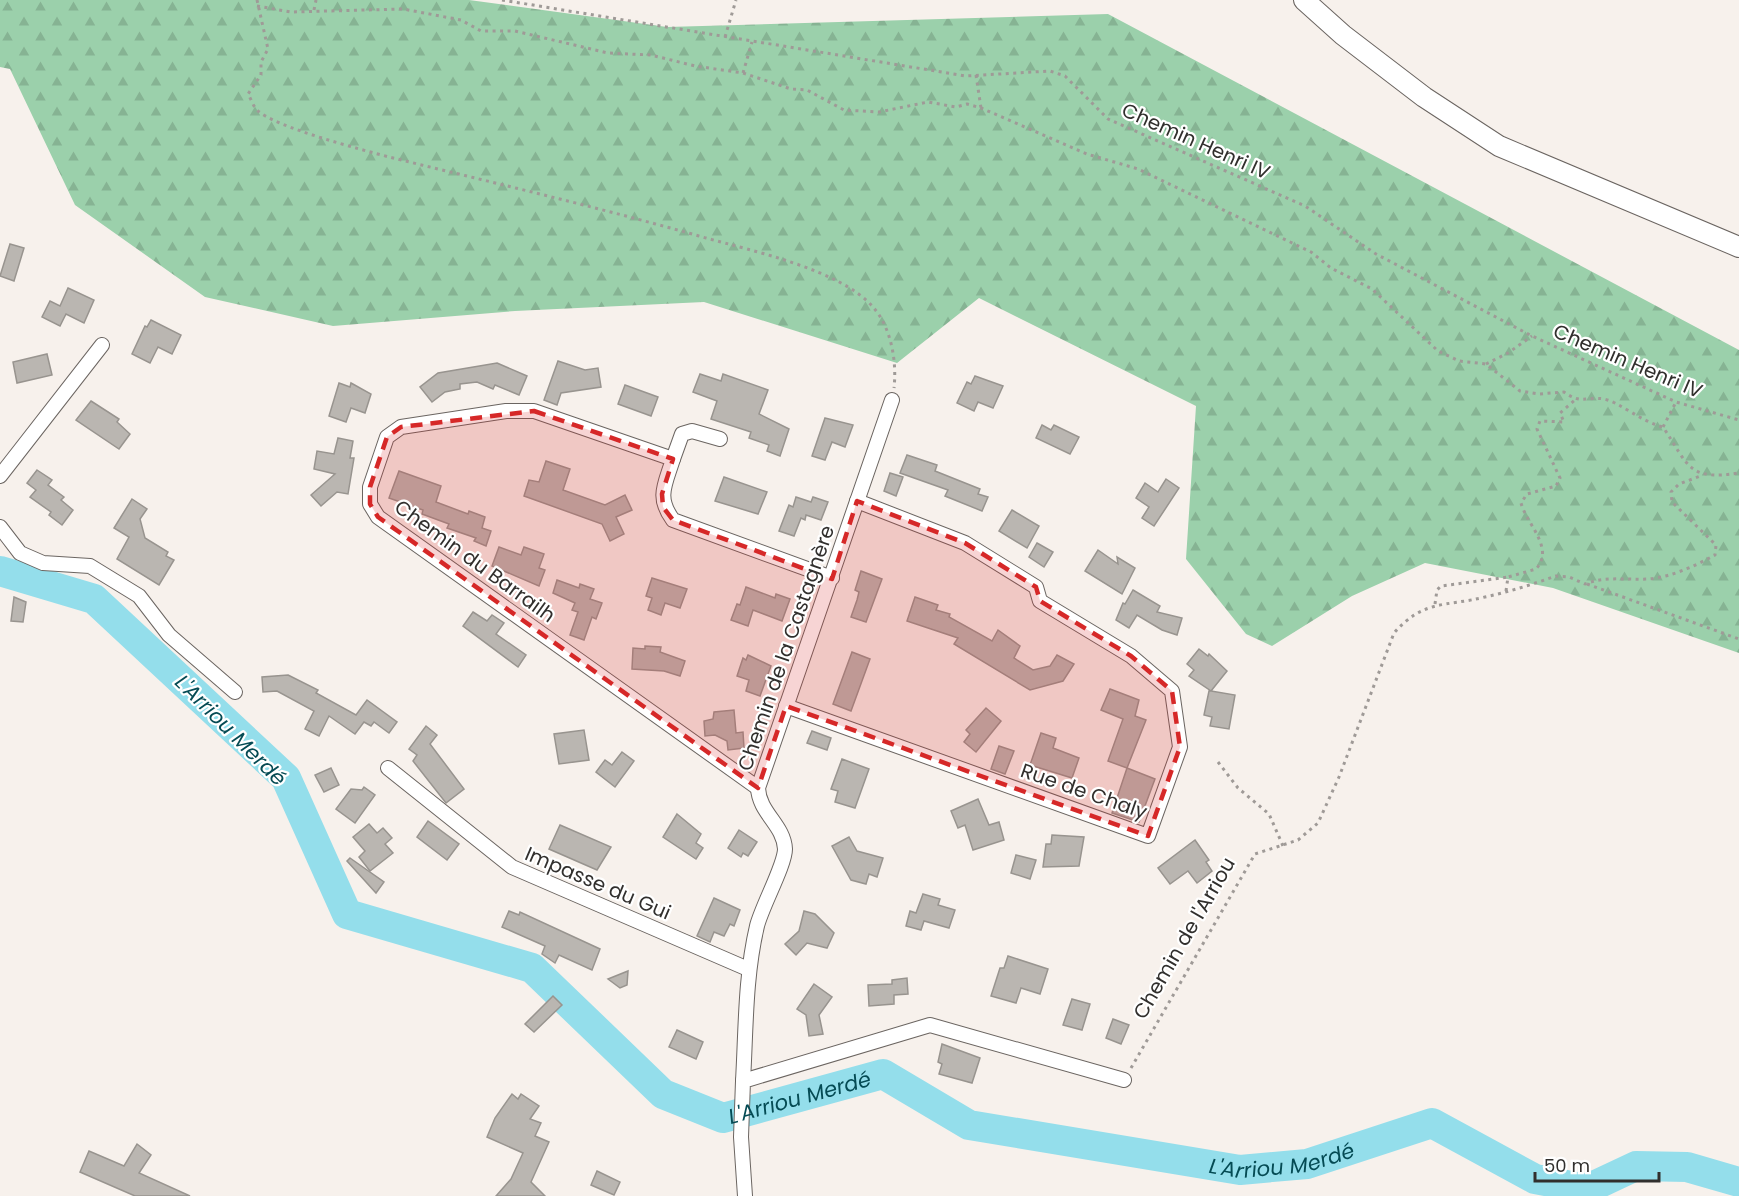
<svg xmlns="http://www.w3.org/2000/svg" width="1739" height="1196" font-family="Poppins,sans-serif">
<style>
.forest{fill:url(#forest-firs)}
.lines{fill:none;stroke-linecap:round;stroke-linejoin:round}
.river{stroke:#94deeb;stroke-width:30}
.building{fill:#bab6b1;stroke:#98948f;stroke-width:1.5}
.minor-casing{stroke:#6b6561;stroke-width:16}
.secondary-casing{stroke:#6b6561;stroke-width:22}
.path{stroke:#9f9a97;stroke-width:3;stroke-dasharray:3 4.5;stroke-linecap:butt}
.minor{stroke:#fff;stroke-width:14}
.secondary{stroke:#fff;stroke-width:20}
.marked{fill:#d62828;fill-opacity:0.2;stroke:#d62828;stroke-width:4.5;stroke-dasharray:12 8;stroke-linejoin:round}
.labels{text-anchor:middle;dominant-baseline:central;stroke-width:4.5;stroke-linejoin:round;paint-order:stroke}
.street-label{font-size:20px;fill:#312f2d;stroke:#fff}
.water-label{font-size:21px;font-style:italic;fill:#054b54;stroke:#fff}
</style>
<defs>
<pattern id="forest-firs" width="22" height="20" patternUnits="userSpaceOnUse" patternTransform="scale(1.5)"><rect width="22" height="20" fill="#9bd0ab"/><path d="M5 1l3.5 6h-7zM16 11l3.5 6h-7z" fill="#86b393"/></pattern>
</defs>
<rect width="100%" height="100%" fill="#f7f1ec"/>
<polygon class="forest" points="0,0 469,0 667,27 1108,14 1739,350 1739,653 1553,588 1425,563 1352,596 1272,646 1246,634 1186,559 1196,406 979,298 897,363 704,302 515,311 333,326 205,297 75,205 10,69 0,67"/>
<g class="lines">
<path class="river" id="s1" d="M0,571L94,599L286,778L347,914L532,968L663,1094L723,1118L883,1074L969,1125L1240,1170L1307,1164L1432,1123L1535,1179L1587,1189L1636,1166L1687,1167L1739,1182"/>
</g>
<g class="building">
<polygon points="10,244 24,248 14,281 0,276"/>
<polygon points="68,288 94,300 84,323 66,314 60,326 42,317 50,301 60,306"/>
<polygon points="151,320 181,335 172,354 158,347 150,363 132,354 145,326 147,327"/>
<polygon points="47,354 52,375 17,383 13,362"/>
<polygon points="558,361 585,370 598,368 601,387 561,393 557,405 544,400"/>
<polygon points="497,363 527,376 519,395 495,385 493,389 477,382 460,384 460,389 445,392 432,402 420,387 438,373"/>
<polygon points="700,374 721,381 723,374 768,390 759,414 789,429 780,456 767,451 769,445 749,438 751,432 711,419 717,401 693,392"/>
<polygon points="975,376 1003,386 993,408 978,402 974,411 957,403 967,382 971,384"/>
<polygon points="339,383 350,387 351,383 371,394 365,413 351,408 346,422 329,416"/>
<polygon points="625,385 658,397 651,416 618,404"/>
<polygon points="91,401 119,419 117,422 130,434 119,449 76,420"/>
<polygon points="825,418 853,425 845,447 832,442 825,460 812,456"/>
<polygon points="1042,425 1051,430 1054,425 1079,437 1070,454 1036,438"/>
<polygon points="338,438 353,441 350,458 354,458 348,494 337,492 321,506 311,495 335,474 314,469 317,451 334,454"/>
<polygon points="907,455 937,465 935,471 980,489 978,494 988,497 982,511 945,496 948,490 900,473"/>
<polygon points="546,461 570,469 563,490 605,505 625,495 632,510 616,517 624,534 610,541 602,524 524,496 529,480 539,482"/>
<polygon points="37,470 52,480 48,485 64,497 61,500 73,510 62,525 49,515 51,512 30,497 36,490 27,483"/>
<polygon points="399,471 441,486 436,502 468,514 469,511 485,517 482,528 491,531 486,546 474,541 476,538 447,528 449,524 422,514 423,510 389,498"/>
<polygon points="890,473 903,477 896,496 884,491"/>
<polygon points="724,477 767,492 758,514 715,501"/>
<polygon points="1166,479 1179,488 1154,526 1142,518 1149,507 1136,498 1145,483 1158,492"/>
<polygon points="796,497 811,502 813,497 828,502 821,520 806,515 805,520 801,518 794,536 779,531 789,505 793,507"/>
<polygon points="132,499 147,509 140,519 145,538 168,552 166,556 174,560 159,585 117,559 129,537 114,528"/>
<polygon points="1012,510 1039,526 1027,548 999,531"/>
<polygon points="1037,543 1053,552 1044,567 1029,557"/>
<polygon points="499,547 521,555 524,547 544,554 539,568 545,570 539,586 492,566"/>
<polygon points="1098,550 1118,564 1117,557 1135,568 1122,594 1085,571"/>
<polygon points="861,571 882,579 866,622 851,617 857,600 859,592 855,590"/>
<polygon points="652,578 687,589 680,608 665,603 661,615 648,610 652,598 646,596"/>
<polygon points="557,580 579,588 580,584 594,589 590,599 602,603 596,619 592,617 584,640 570,635 578,612 572,610 575,603 553,593"/>
<polygon points="746,587 775,598 776,594 790,599 782,621 753,610 748,626 731,620 737,604 740,605"/>
<polygon points="1133,590 1160,606 1157,612 1182,618 1177,635 1162,630 1137,615 1129,628 1116,620 1123,603 1125,604"/>
<polygon points="14,597 26,602 23,622 11,621"/>
<polygon points="915,597 938,605 936,610 950,614 949,617 992,641 998,630 1020,646 1014,658 1033,670 1050,666 1057,655 1074,664 1063,681 1030,690 954,644 958,638 907,621"/>
<polygon points="473,612 487,621 492,615 504,623 496,634 526,655 518,667 463,626"/>
<polygon points="645,646 661,647 660,652 685,661 680,676 664,671 632,669 633,648 645,649"/>
<polygon points="1199,649 1208,656 1209,654 1227,671 1211,691 1235,695 1229,729 1210,726 1212,717 1204,715 1209,691 1211,691 1189,676 1194,670 1187,664"/>
<polygon points="852,652 870,659 851,711 833,704"/>
<polygon points="748,655 771,666 760,696 746,691 749,680 737,676 743,658 746,660"/>
<polygon points="288,675 318,690 316,693 356,715 367,700 397,722 389,733 374,722 371,726 364,722 355,734 329,716 319,736 305,729 314,711 277,691 263,692 262,677"/>
<polygon points="1110,689 1139,700 1135,716 1146,720 1127,768 1108,761 1123,719 1101,710"/>
<polygon points="986,708 1001,721 976,752 964,742 970,734 966,730"/>
<polygon points="734,710 736,733 743,732 744,748 728,750 727,741 715,735 705,736 704,721 713,719 714,712"/>
<polygon points="426,726 437,735 430,744 464,789 446,803 413,761 417,755 409,749"/>
<polygon points="584,730 589,760 559,764 554,734"/>
<polygon points="812,731 831,738 827,750 807,743"/>
<polygon points="1041,733 1056,738 1053,748 1079,758 1072,778 1030,765"/>
<polygon points="999,746 1014,751 1005,774 991,769"/>
<polygon points="622,752 634,761 615,787 596,772 605,760 612,765"/>
<polygon points="842,759 869,769 855,808 835,802 838,791 831,789"/>
<polygon points="331,768 339,785 324,792 315,775"/>
<polygon points="1127,768 1155,779 1139,822 1112,813"/>
<polygon points="364,787 375,795 355,823 336,809 351,789 362,790"/>
<polygon points="978,799 989,825 999,822 1004,840 973,850 965,825 958,828 951,811"/>
<polygon points="677,814 701,834 696,843 703,848 696,859 663,837"/>
<polygon points="428,821 459,844 447,860 417,837"/>
<polygon points="369,824 377,833 383,828 392,838 385,844 393,853 370,871 359,857 365,851 353,837"/>
<polygon points="560,825 611,847 597,870 549,849"/>
<polygon points="739,830 757,842 748,856 743,853 741,857 728,848"/>
<polygon points="1052,835 1084,837 1079,866 1043,867 1046,844 1051,844"/>
<polygon points="849,837 857,851 883,858 877,877 869,874 866,884 851,880 832,846"/>
<polygon points="1195,840 1209,860 1206,862 1212,871 1197,883 1188,871 1170,884 1158,868"/>
<polygon points="1016,855 1036,860 1030,879 1011,873"/>
<polygon points="350,858 384,882 376,893 347,861"/>
<polygon points="923,894 940,899 938,905 955,910 949,928 924,921 921,930 906,926 910,911 916,913"/>
<polygon points="714,898 740,910 734,926 730,924 724,936 714,932 710,942 697,936"/>
<polygon points="509,911 519,915 520,912 600,949 592,970 559,955 555,963 542,954 545,946 502,927"/>
<polygon points="804,911 815,914 834,933 827,948 807,943 796,955 785,944 799,931"/>
<polygon points="1008,956 1048,969 1040,994 1021,988 1016,1003 991,996 1000,968 1004,968"/>
<polygon points="628,971 627,985 620,988 608,979"/>
<polygon points="907,978 908,994 894,995 894,1004 869,1006 868,985 892,984 892,980"/>
<polygon points="814,984 832,997 819,1015 823,1034 809,1036 806,1015 797,1009"/>
<polygon points="553,996 562,1005 534,1032 525,1024"/>
<polygon points="1072,999 1090,1004 1082,1030 1063,1025"/>
<polygon points="1113,1019 1129,1025 1121,1044 1106,1038"/>
<polygon points="677,1030 703,1042 696,1059 669,1047"/>
<polygon points="942,1044 980,1058 972,1083 939,1074 942,1064 938,1062"/>
<polygon points="512,1094 518,1099 521,1094 539,1106 530,1119 541,1123 535,1136 549,1142 531,1182 545,1196 496,1196 511,1179 523,1153 487,1137 495,1118"/>
<polygon points="137,1144 151,1155 139,1173 190,1196 135,1196 80,1172 89,1151 124,1166"/>
<polygon points="597,1171 620,1182 614,1195 591,1185"/>
</g>
<g class="lines">
<defs>
<g id="minor">
<polyline points="673,459 682,434 692,431 720,439"/>
<polyline points="0,476 102,345"/>
<polyline points="0,527 20,553 43,563 90,566 139,596 169,635 235,692"/>
<polyline points="786,706 1148,836 1180,747 1172,691 1131,656 1040,601 1036,587 965,543 857,501"/>
<polyline points="388,768 512,867 748,969"/>
<path d="M758,788L378,517L370,504V487L387,437L401,427L506,411H534L673,459C665,485 656,497 673,520L832,578"/>
<path d="M743,1081C746,1029 745,977 757,926C762,906 785,865 785,849C784,825 759,813 758,788L892,400"/>
<polyline points="745,1196 741,1137 743,1081 930,1025 1124,1080"/>
</g>
<polyline id="secondary" points="1304,0 1343,35 1424,97 1499,146 1739,247"/>
</defs>
<use href="#minor" class="minor-casing"/>
<use href="#secondary" class="secondary-casing"/>
<g class="path">
<path d="M257,0L268,49L261,62V75L248,94C251,99 253,106 257,110C274,127 363,150 389,157C495,183 601,208 706,238C753,251 841,270 873,307C891,327 897,361 894,388"/>
<polyline points="502,0 966,76 1050,71 1065,76 1108,119 1305,206 1376,254 1532,336 1676,402 1739,420"/>
<path d="M257,6L291,12L403,9L461,20L481,31H515L608,53L651,55L695,66L743,73L791,89L807,90L844,110L879,112L928,102L956,107L967,104L981,108L1087,154L1138,169L1311,252L1331,268L1372,289L1438,351L1459,361L1486,364L1520,391L1539,394L1564,392C1582,405 1586,396 1604,399C1619,402 1642,422 1663,427C1689,466 1688,481 1739,473"/>
<polyline points="314,10 316,0"/>
<polyline points="725,37 736,0"/>
<polyline points="743,73 752,42"/>
<polyline points="976,75 981,108"/>
<polyline points="1486,364 1508,353 1532,336"/>
<polyline points="1663,427 1676,402"/>
<polyline points="1587,584 1739,639"/>
<path d="M1506,591L1508,577L1536,569C1555,548 1527,525 1521,503L1527,494L1556,486L1560,478L1537,429L1540,421L1564,422L1560,413L1575,400"/>
<polyline points="1435,604 1437,590 1441,586 1508,577"/>
<polyline points="1218,762 1238,788 1269,814 1283,846"/>
<path d="M1131,1068L1255,854L1298,840L1318,823L1339,777L1394,633C1424,599 1445,607 1485,597C1509,592 1533,584 1556,576L1569,577L1585,584C1605,576 1625,580 1647,579C1669,578 1695,566 1715,555L1716,545L1672,502L1671,492L1679,484L1703,475"/>
</g>
<use href="#minor" class="minor"/>
<use href="#secondary" class="secondary"/>
</g>
<path class="marked" d="M534,411L673,459L662,494L663,507L673,520L832,579L857,501L965,543L1036,587L1040,601L1131,656L1172,691L1180,747L1148,836L786,706L758,788L378,517L370,504V487L387,437L401,427Z"/>
<g class="labels">
<g class="street-label">
<text transform="translate(1196 141) rotate(24)">Chemin Henri IV</text>
<text transform="translate(1628 361) rotate(23)">Chemin Henri IV</text>
<text transform="translate(475 561) rotate(36)">Chemin du Barrailh</text>
<text transform="translate(786 648) rotate(-71)">Chemin de la Castagnère</text>
<text transform="translate(1084 791) rotate(19)">Rue de Chaly</text>
<text transform="translate(598 883) rotate(23)">Impasse du Gui</text>
<text transform="translate(1184 938) rotate(-60)">Chemin de l'Arriou</text>
</g>
<g class="water-label">
<text transform="translate(231 730) rotate(45)">L'Arriou Merdé</text>
<text stroke="none"><textPath href="#s1" startOffset="1028">L'Arriou Merdé</textPath></text>
<text stroke="none"><textPath href="#s1" startOffset="1532">L'Arriou Merdé</textPath></text>
</g>
</g>
<path d="M1535 1172v9h124v-9" fill="none" stroke="#312f2d" stroke-width="3"/>
<text x="1544" y="1172" font-size="18" fill="#312f2d" stroke="#ffffff" stroke-width="4.5" paint-order="stroke">50 m</text>
</svg>
